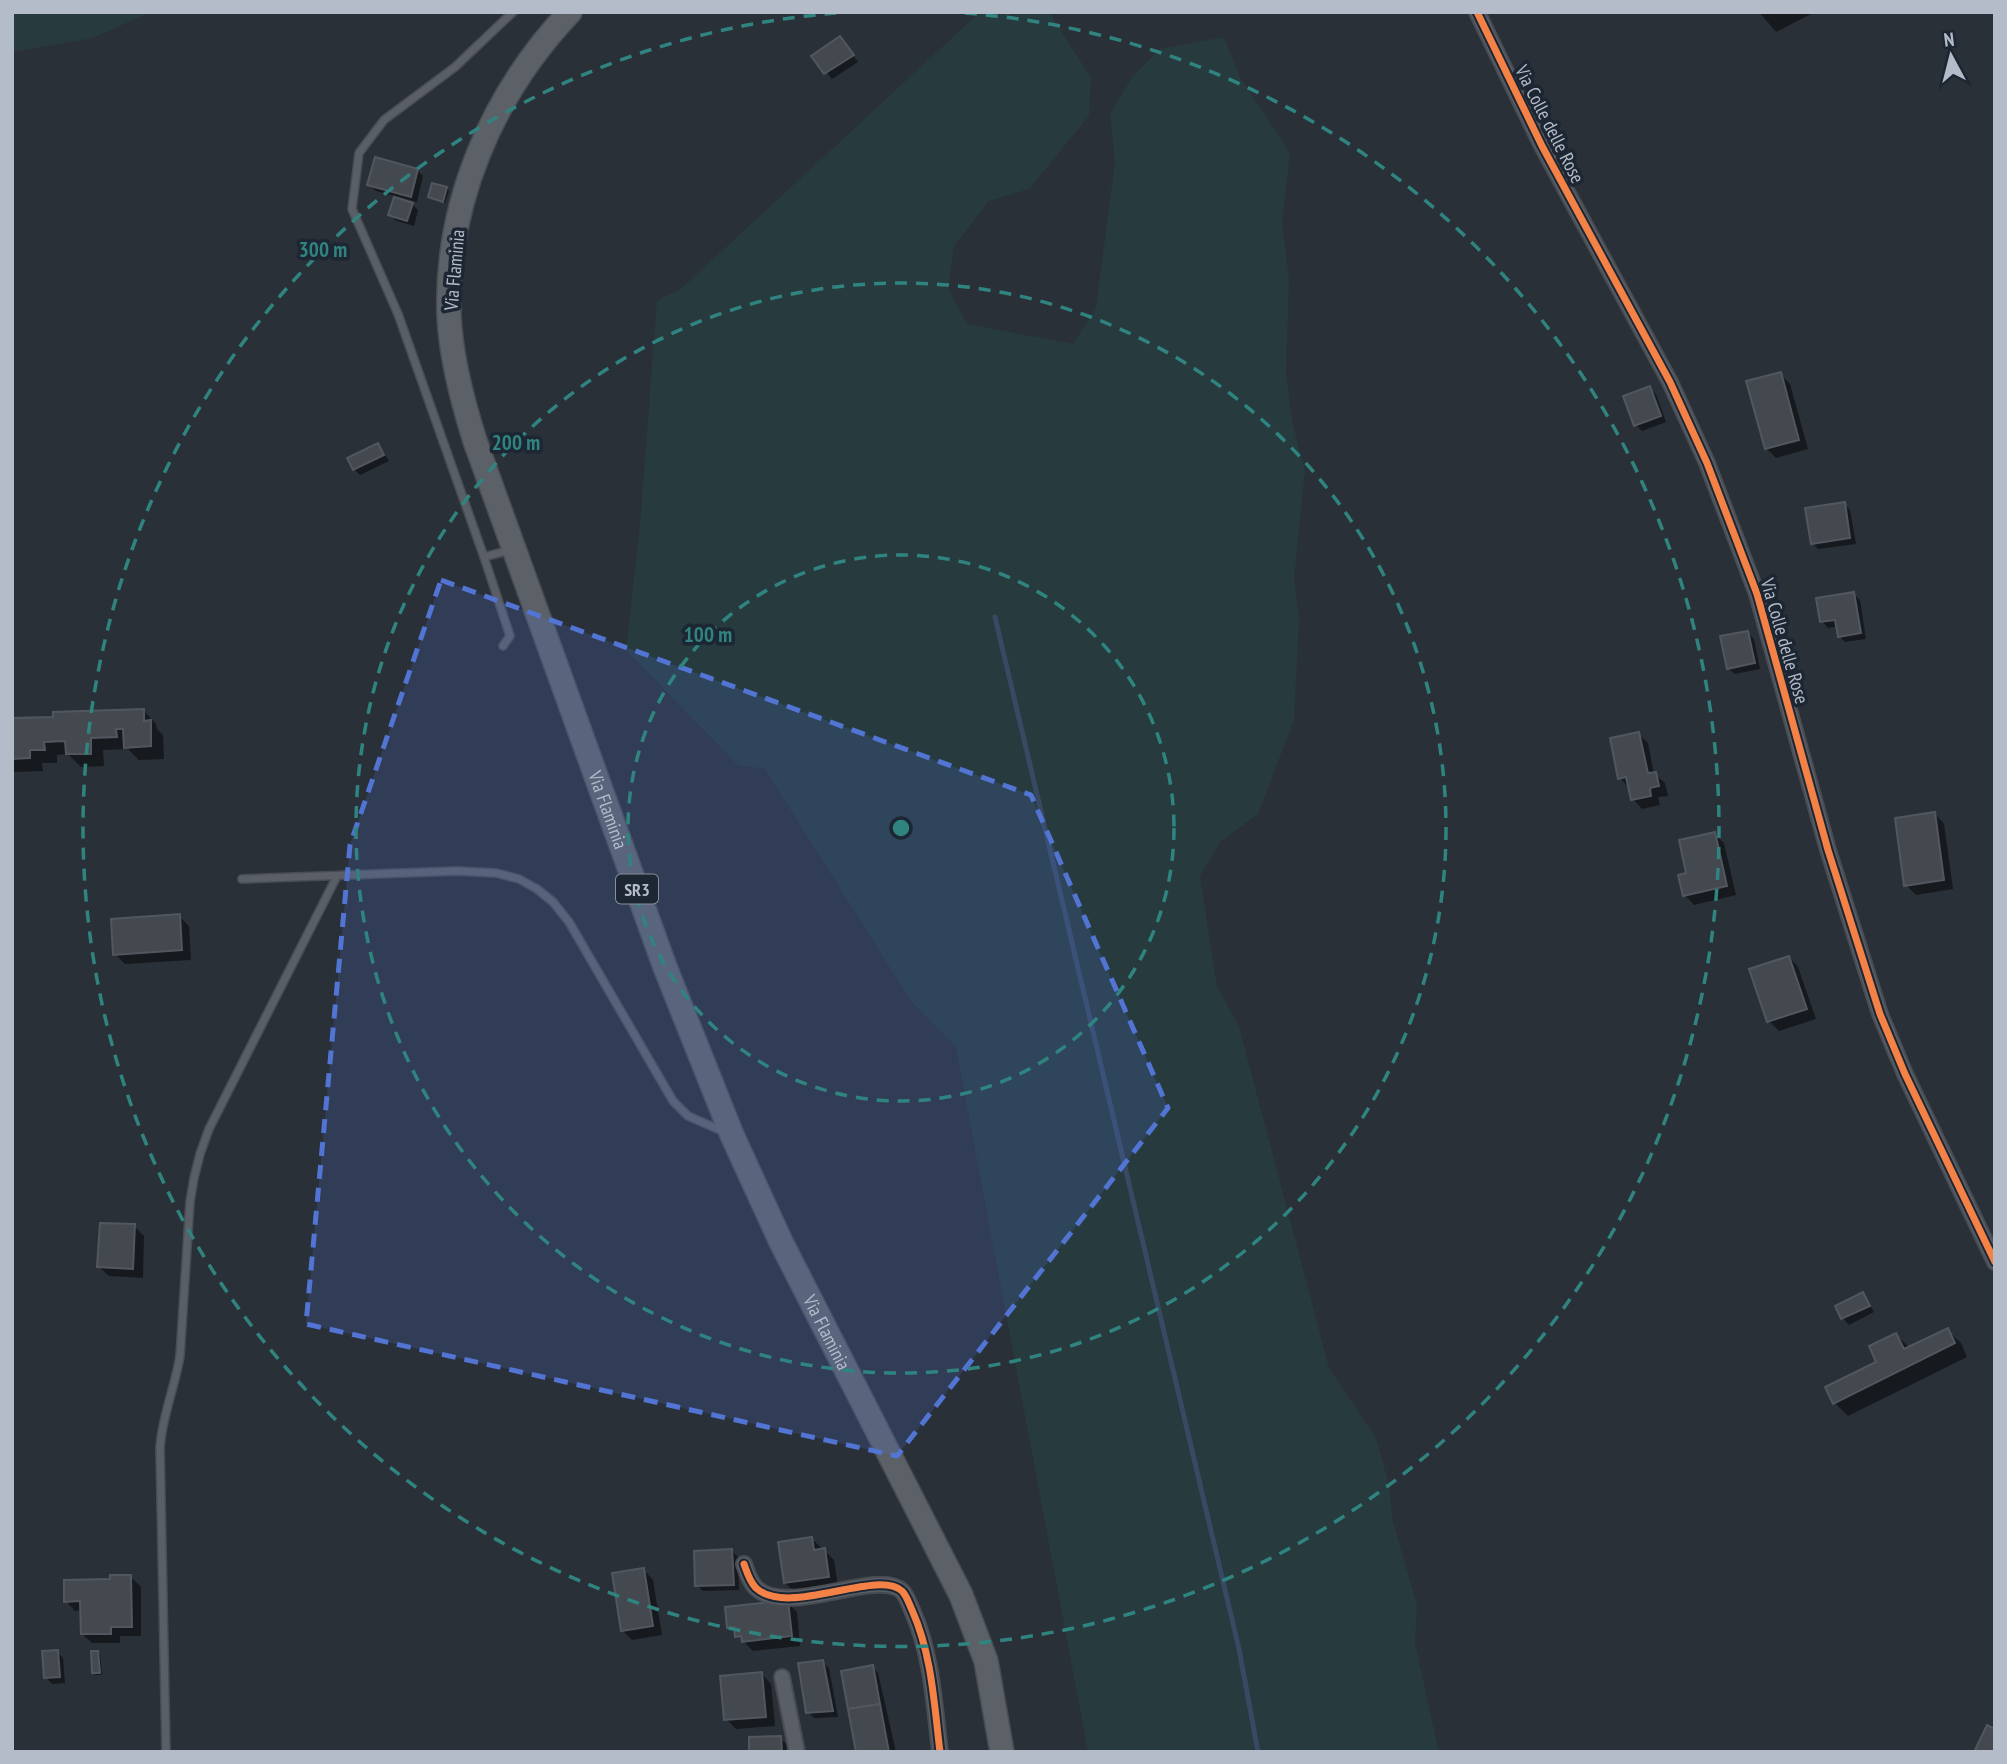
<svg xmlns="http://www.w3.org/2000/svg" width="2007" height="1764" font-family="'PT Sans Narrow',sans-serif">
<style>
.green{fill:#273a3e}
.shadow{fill:#0007}
.lines{fill:none;stroke-linecap:round;stroke-linejoin:round}
.stream{stroke:#384963;stroke-width:5}
.building{fill:#444950;stroke:#52575f;stroke-width:2}
.service-casing{stroke:#484c53;stroke-width:10}
.minor-casing{stroke:#484c53;stroke-width:18}
.primary-casing{stroke:#484c55;stroke-width:26}
.service{stroke:#5a5e66;stroke-width:7}
.minor{stroke:#5a5e66;stroke-width:14}
.primary{stroke:#5c6168;stroke-width:23}
.cycleway-casing{stroke:#1d2633;stroke-width:11}
.cycleway{stroke:#f48246;stroke-width:7}
.marked{fill:#5274d3;fill-opacity:0.2;stroke:#5274d3;stroke-width:5;stroke-dasharray:14 9;stroke-linejoin:round}
.ring{fill:none;stroke:#308480;stroke-width:3.5;stroke-dasharray:12 9}
.labels{text-anchor:middle;dominant-baseline:central;stroke-width:7;stroke-linejoin:round;paint-order:stroke}
.shield{fill:#1d2633;stroke:#878f9c;stroke-width:2}
.shield-label{font-size:18px;font-weight:bold;fill:#b4bcc9}
.street-label{font-size:19px;fill:#b4bcc9;stroke:#1d2633}
.centre{fill:#308480;stroke:#1d2633;stroke-width:3.5}
.ring-label{font-size:21px;text-anchor:middle;font-weight:bold;fill:#308480;stroke:#1d2633;stroke-width:7;stroke-linejoin:round;paint-order:stroke}
</style>
<rect width="100%" height="100%" fill="#2a3038"/>
<g class="green">
<polygon points="12,12 151,12 93,38 12,52"/>
<polygon points="980,12 1049,12 1091,78 1089,116 1029,189 989,201 954,246 948,288 967,324 1073,344 1096,308 1115,161 1110,113 1133,76 1160,49 1224,37 1240,77 1290,153 1282,223 1289,280 1286,373 1292,421 1305,471 1294,579 1299,619 1294,720 1258,814 1220,842 1200,876 1217,987 1239,1026 1329,1368 1376,1438 1388,1481 1393,1522 1417,1605 1415,1643 1439,1752 1088,1752 956,1047 911,1001 765,769 738,765 626,650 640,524 657,301 682,288"/>
</g>
<g class="shadow">
<polygon points="1759,12 1815,12 1776,32"/>
<polygon points="840,38 858,62 832,79 814,56"/>
<polygon points="417,170 423,176 417,202 397,196 396,200 412,204 418,210 414,226 397,221 390,215 396,196 376,191 369,185"/>
<polygon points="446,188 449,191 445,203 430,197"/>
<polygon points="1780,374 1790,384 1808,449 1776,458 1766,448"/>
<polygon points="1649,388 1656,394 1666,422 1642,431 1636,425"/>
<polygon points="378,445 389,461 360,475 354,469"/>
<polygon points="1844,504 1850,510 1856,544 1818,549 1812,543"/>
<polygon points="1853,594 1860,600 1866,639 1845,642 1839,636 1838,626 1828,628 1822,621"/>
<polygon points="1748,633 1754,639 1760,669 1735,674 1728,668"/>
<polygon points="143,710 156,724 157,729 163,735 164,759 139,760 128,749 103,750 104,766 81,767 68,754 57,755 57,763 42,763 43,771 15,772 12,768 12,720"/>
<polygon points="1638,734 1648,743 1654,774 1665,783 1668,796 1658,797 1660,805 1642,809 1633,799 1630,789 1620,778"/>
<polygon points="1935,814 1944,824 1953,889 1916,895 1906,885"/>
<polygon points="1714,834 1724,843 1736,895 1694,905 1685,895 1688,874"/>
<polygon points="179,916 189,926 191,960 125,964 115,954"/>
<polygon points="1789,957 1798,967 1816,1019 1779,1031 1769,1021"/>
<polygon points="134,1226 144,1236 143,1278 109,1276 99,1267"/>
<polygon points="1863,1295 1874,1312 1849,1325 1843,1318 1837,1307"/>
<polygon points="1947,1330 1961,1343 1967,1357 1848,1416 1835,1403 1879,1362 1896,1335 1910,1348"/>
<polygon points="812,1539 834,1560 838,1586 795,1592 785,1583"/>
<polygon points="732,1551 738,1557 739,1590 703,1591 697,1585"/>
<polygon points="644,1570 653,1580 662,1635 632,1640 622,1630"/>
<polygon points="131,1577 141,1587 141,1636 120,1636 120,1643 92,1643 82,1634 82,1610 75,1611 66,1601 111,1581"/>
<polygon points="787,1602 797,1612 800,1646 753,1651 729,1627"/>
<polygon points="57,1652 63,1658 65,1683 52,1684 46,1677"/>
<polygon points="98,1653 100,1655 102,1675 96,1675 93,1673"/>
<polygon points="822,1662 829,1668 838,1717 814,1718 808,1712"/>
<polygon points="872,1667 878,1673 896,1752 857,1752"/>
<polygon points="762,1674 771,1684 775,1726 736,1729 726,1719"/>
<polygon points="780,1738 786,1744 787,1752 751,1752"/>
</g>
<g class="lines">
<polyline class="stream" points="995,617 1239,1649 1258,1752"/>
</g>
<g class="building">
<polygon points="840,36 854,55 824,74 811,56"/>
<polygon points="375,157 418,169 411,197 367,185"/>
<polygon points="432,183 447,187 443,202 428,197"/>
<polygon points="394,197 413,203 407,221 388,215"/>
<polygon points="1781,372 1799,440 1765,449 1746,381"/>
<polygon points="1650,386 1661,416 1634,426 1623,396"/>
<polygon points="378,443 384,455 353,470 347,458"/>
<polygon points="1845,502 1850,538 1811,544 1805,508"/>
<polygon points="1854,592 1861,633 1838,637 1835,620 1820,622 1816,598"/>
<polygon points="1748,631 1755,663 1727,669 1720,636"/>
<polygon points="144,709 144,721 151,720 151,746 124,748 123,729 116,729 117,737 91,738 91,754 66,754 65,741 44,742 45,750 30,750 30,758 12,759 12,718 53,717 53,712"/>
<polygon points="1639,732 1648,773 1656,772 1659,786 1650,788 1651,796 1631,800 1626,777 1618,779 1610,738"/>
<polygon points="1935,812 1944,880 1904,886 1895,818"/>
<polygon points="1715,832 1727,886 1683,896 1678,875 1686,873 1679,840"/>
<polygon points="180,914 182,950 113,955 111,919"/>
<polygon points="1789,956 1807,1009 1767,1022 1749,969"/>
<polygon points="100,1223 135,1224 133,1269 97,1267"/>
<polygon points="1863,1292 1870,1306 1841,1319 1835,1306"/>
<polygon points="1948,1328 1955,1343 1833,1404 1825,1387 1876,1362 1869,1346 1896,1333 1904,1349"/>
<polygon points="812,1537 814,1550 825,1548 829,1577 784,1583 778,1542"/>
<polygon points="732,1549 734,1585 695,1586 694,1551"/>
<polygon points="644,1568 653,1626 621,1631 612,1573"/>
<polygon points="110,1575 131,1575 132,1627 111,1627 111,1634 81,1634 80,1601 64,1602 64,1580 110,1579"/>
<polygon points="788,1600 792,1636 742,1642 741,1636 735,1637 734,1627 727,1628 725,1607"/>
<polygon points="58,1650 60,1677 44,1678 42,1651"/>
<polygon points="91,1651 98,1651 100,1673 92,1673"/>
<polygon points="823,1660 833,1711 806,1713 798,1663"/>
<polygon points="873,1665 880,1704 848,1709 841,1671"/>
<polygon points="762,1672 766,1717 724,1720 720,1676"/>
<polygon points="880,1704 889,1752 856,1752 848,1709"/>
<polygon points="1987,1725 1995,1729 1995,1752 1974,1752"/>
<polygon points="781,1736 782,1752 749,1752 749,1737"/>
</g>
<g class="lines">
<defs>
<g id="service">
<polyline points="484,557 398,314 352,209 359,153 384,120 455,67 513,12"/>
<polyline points="503,646 510,636 484,557 510,550"/>
<polyline points="242,879 457,871 496,873 519,879 537,889 553,902 569,922 673,1101 688,1116 727,1133"/>
<path d="M166,1752L160,1448C162,1416 175,1387 180,1356L190,1202L194,1178L200,1154L209,1129L337,876"/>
</g>
<g id="minor">
<polyline points="1477,12 1542,146 1670,382 1707,463 1757,594 1828,850 1880,1014 1905,1074 1995,1262"/>
<path d="M744,1564C747,1572 749,1581 756,1588C788,1618 877,1568 902,1591C907,1596 909,1604 912,1610C932,1655 934,1703 940,1752"/>
<polyline points="782,1677 797,1752"/>
</g>
<g id="primary">
<path id="s1" d="M570,12C493,93 445,203 449,316C451,358 462,400 475,441L665,967L732,1135L781,1242L961,1595L986,1661L1002,1752"/>
</g>
</defs>
<use href="#service" class="service-casing"/>
<use href="#minor" class="minor-casing"/>
<use href="#primary" class="primary-casing"/>
<use href="#service" class="service"/>
<use href="#minor" class="minor"/>
<use href="#primary" class="primary"/>
<defs>
<g id="cycleway">
<polyline points="1477,12 1542,146 1670,382 1707,463 1757,594 1828,850 1880,1014 1905,1074 1995,1262"/>
<path d="M744,1564C747,1572 749,1581 756,1588C788,1618 877,1568 902,1591C907,1596 909,1604 912,1610C932,1655 934,1703 940,1752"/>
</g>
</defs>
<use href="#cycleway" class="cycleway-casing"/>
<use href="#cycleway" class="cycleway"/>
</g>
<path class="marked" d="M441,580L1031,795L1168,1108L897,1456L306,1324L350,845Z"/>
<g class="ring">
<circle cx="901" cy="828" r="273"/>
<circle cx="901" cy="828" r="545"/>
<path d="M965 13A818 818 0 1 1 837 13"/>
</g>
<g class="labels">
<rect class="shield" x="616" y="874.5" width="42" height="29" rx="5"/>
<g class="shield-label">
<text x="637" y="889">SR3</text>
</g>
<g class="street-label">
<text transform="translate(1550 124) rotate(63)">Via Colle delle Rose</text>
<text transform="translate(454 270) rotate(-85)">Via Flaminia</text>
<text transform="translate(1785 641) rotate(74)">Via Colle delle Rose</text>
<text stroke="none"><textPath href="#s1" startOffset="856">Via Flaminia</textPath></text>
<text stroke="none"><textPath href="#s1" startOffset="1423">Via Flaminia</textPath></text>
</g>
</g>
<circle cx="901" cy="828" r="10" class="centre"/>
<g class="ring-label">
<text x="323" y="257">300 m</text>
<text x="516" y="450">200 m</text>
<text x="708" y="642">100 m</text>
</g>
<rect width="2007" height="1764" fill="none" stroke="#b4bcc9" stroke-width="28"/>
<g transform="translate(1951 56) rotate(353)" stroke="#1d2633" stroke-width="5" paint-order="stroke">
<path d="M0-5L12 26L0 18L-12 26Z" fill="#b4bcc9"/>
<text y="-10" font-size="19" font-weight="bold" text-anchor="middle" fill="#b4bcc9">N</text>
</g>
</svg>
